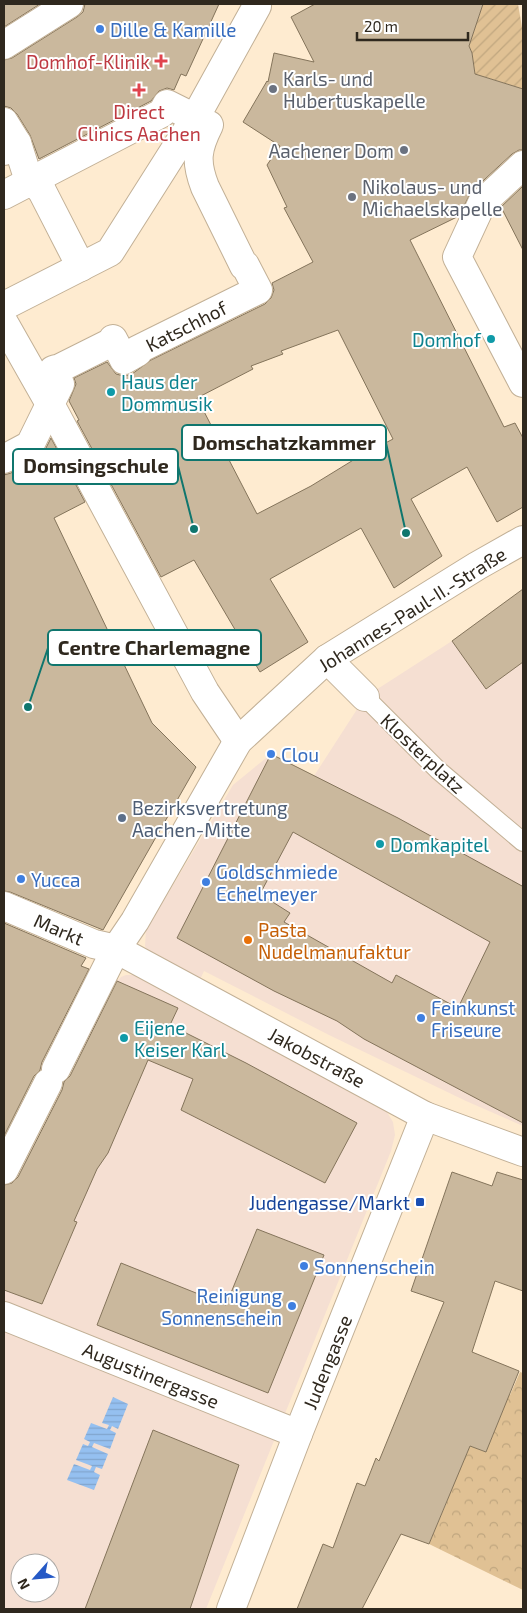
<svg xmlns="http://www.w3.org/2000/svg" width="527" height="1613" font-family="'Exo 2',sans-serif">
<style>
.commercial{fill:#f5dfd2;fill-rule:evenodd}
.park{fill:url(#park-crowns)}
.garden{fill:url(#garden-furrows)}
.water{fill:url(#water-rules)}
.building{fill:#cab89d;stroke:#84745b;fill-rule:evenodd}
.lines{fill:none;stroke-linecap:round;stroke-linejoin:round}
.lane-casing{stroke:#c2b096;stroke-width:20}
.street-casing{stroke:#c2b096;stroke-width:30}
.lane{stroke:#fff;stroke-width:18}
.street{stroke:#fff;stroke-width:28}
.shop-dot{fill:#3f7fe0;stroke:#fff;stroke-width:2}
.health-dot{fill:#e0444e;stroke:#fff;stroke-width:2}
.worship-dot{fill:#6b7280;stroke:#fff;stroke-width:2}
.culture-dot{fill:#0f9aa8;stroke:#fff;stroke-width:2}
.service-dot{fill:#5c6f8a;stroke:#fff;stroke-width:2}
.food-dot{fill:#e8710a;stroke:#fff;stroke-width:2}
.transit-dot{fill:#1a4fb4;stroke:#fff;stroke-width:2}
.labels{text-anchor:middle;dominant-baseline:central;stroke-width:4;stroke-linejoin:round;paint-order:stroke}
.shop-label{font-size:19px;fill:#366cbe;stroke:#fff;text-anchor:start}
.health-label{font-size:19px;fill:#be3a42;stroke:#fff;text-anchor:end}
.worship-label{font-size:19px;fill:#5b616d;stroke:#fff;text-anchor:start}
.street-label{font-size:19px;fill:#2f281e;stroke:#fff}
.culture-label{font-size:19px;fill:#0d838f;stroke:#fff;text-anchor:start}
.service-label{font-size:19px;fill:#4e5e75;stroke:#fff;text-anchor:start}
.food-label{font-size:19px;fill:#c56008;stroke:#fff;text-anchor:start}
.transit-label{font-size:19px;fill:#164399;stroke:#fff;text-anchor:end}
.leader{fill:none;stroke:#0f766e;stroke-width:2}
.callout-dot{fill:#0f766e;stroke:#fff;stroke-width:2}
.callout{fill:#fff;stroke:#0f766e;stroke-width:2}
.callout-label{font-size:20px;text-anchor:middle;font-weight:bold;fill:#2f281e}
</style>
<defs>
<pattern id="park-crowns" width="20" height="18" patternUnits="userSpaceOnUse" patternTransform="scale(1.25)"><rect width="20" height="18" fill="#e0c194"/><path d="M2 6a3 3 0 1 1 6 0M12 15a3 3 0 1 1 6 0" fill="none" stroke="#c0a67f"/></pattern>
<pattern id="garden-furrows" width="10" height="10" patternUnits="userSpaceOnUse" patternTransform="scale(1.25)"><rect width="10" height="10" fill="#e0c194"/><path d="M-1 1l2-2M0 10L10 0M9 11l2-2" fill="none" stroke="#c0a67f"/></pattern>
<pattern id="water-rules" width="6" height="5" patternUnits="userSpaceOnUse" patternTransform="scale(1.25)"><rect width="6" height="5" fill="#95c0f0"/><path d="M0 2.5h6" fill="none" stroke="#81a5cd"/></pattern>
</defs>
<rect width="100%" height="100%" fill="#feebd0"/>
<g class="commercial">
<polygon points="523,589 523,1126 466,1101 329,1035 204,971 198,984 151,960 145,946 146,930 233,785 271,754 314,776 365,697 452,641"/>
<path d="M126,975H134L385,1109L393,1122L395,1135L391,1151L206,1609H4V1213L12,1194L88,1056L80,1052L117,981L121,977ZM20,1563H50V1593H20Z"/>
</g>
<polygon class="park" points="520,1372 523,1373 523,1590 429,1544 446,1504 459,1467 461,1467 470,1446 486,1452 502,1412 507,1394 510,1395"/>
<polygon class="garden" points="477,4 518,4 523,33 523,89 485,77 476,83 472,53 459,22 471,17 478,19 480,14 477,10"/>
<polygon class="water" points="113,1397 128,1404 118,1429 112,1426 110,1430 116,1433 110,1449 94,1443 92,1447 108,1454 102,1469 96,1467 94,1472 100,1475 94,1490 67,1480 74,1464 90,1470 92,1466 76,1460 83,1444 88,1446 90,1442 84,1439 91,1423 107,1429 109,1425 102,1423"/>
<g class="building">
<polygon points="4,4 40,4 4,27"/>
<polygon points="85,4 219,4 186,76 181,74 174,90 167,88 159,91 151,101 39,159 30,135 17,114 11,108 4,106 4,60 12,58 77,17 83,12"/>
<path d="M315,4H483L469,46L472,53L475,74L523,89V150H519L512,154L471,192L459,216L410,240L504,427L515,423L523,438V507L497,522L467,467L411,499L442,556L394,588L361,528L270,579L308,642L260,672L194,560L161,577L77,421L79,420L69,401L76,384L74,378L107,362L116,374L124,376L132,374L151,360L265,304L271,298L274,290L272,283L313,262L284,208L287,207L267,165L280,146L243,122L267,81L268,82L274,53L314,62L291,17ZM338,330L393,439L355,459L311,486L257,514L197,398L253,369L251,366L283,354L281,351Z"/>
<polygon points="523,186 523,250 501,207"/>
<polygon points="51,438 85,502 54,518 152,723 196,767 103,930 10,892 4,891 4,475 11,473 38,458 44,452"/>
<polygon points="523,589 523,662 486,689 452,641"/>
<path d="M271,754L398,818L522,886L523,884V1123L364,1039L337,1021L274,991L177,938ZM293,832L490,942L458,1008L396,975L392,983L284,922L290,913L260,894Z"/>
<polygon points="4,923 86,958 81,966 89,969 42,1062 40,1070 34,1076 4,1136"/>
<polygon points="117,981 178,1008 170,1025 246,1063 357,1123 325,1183 181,1110 193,1079 148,1060 108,1153 97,1169 74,1221 77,1222 42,1304 4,1290 4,1185 12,1183 18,1177 62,1090 64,1082 70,1076"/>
<polygon points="452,1172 492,1186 497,1172 523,1180 523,1291 495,1281 472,1352 519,1371 486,1452 470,1446 429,1544 401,1534 362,1609 297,1609 323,1544 333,1548 357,1483 365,1486 376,1458 379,1461 444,1302 411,1291"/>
<polygon points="257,1229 324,1255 268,1393 97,1325 121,1263 226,1305"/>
<polygon points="153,1430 239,1465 190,1609 85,1609"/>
</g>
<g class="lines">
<defs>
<polyline id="lane" points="365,697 438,770 523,842"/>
<g id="street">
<polyline points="4,45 69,4"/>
<polyline points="4,122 17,143 4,151"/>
<polyline points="17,143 29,181 41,189"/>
<polyline points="523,165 482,203 457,257 523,383"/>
<polyline points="39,176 41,189 81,267"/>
<path d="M4,195L162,113L167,104L209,125C197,149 195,161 205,187L244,266L245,265L258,290L137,350L138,352L124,360L113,339L112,342L56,370V369L53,370L60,384L30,445L4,459"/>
<polyline points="4,306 110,252 195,118 257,6 256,4"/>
<polyline points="4,323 50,404 205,692 238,741"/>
<polyline points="327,659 365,697"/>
<polyline points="4,906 94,944 116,949 425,1116 523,1152"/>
<polyline points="56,1069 116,949 135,921 238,741 327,659 477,566 523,540"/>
<polyline points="4,1170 48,1083"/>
<polyline points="4,1316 298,1434"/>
<polyline points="231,1609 298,1434 425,1116"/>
</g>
</defs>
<use href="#lane" class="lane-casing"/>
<use href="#street" class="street-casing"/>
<use href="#lane" class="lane"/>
<use href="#street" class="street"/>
</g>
<g class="shop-dot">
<circle cx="100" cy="29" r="5"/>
<circle cx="271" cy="754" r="5"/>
<circle cx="21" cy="879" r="5"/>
<circle cx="206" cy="882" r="5"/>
<circle cx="421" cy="1018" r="5"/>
<circle cx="304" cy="1266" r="5"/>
<circle cx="292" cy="1306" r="5"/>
</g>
<g class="health-dot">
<path d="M158.5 53.5h5v5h5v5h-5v5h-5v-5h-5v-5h5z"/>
<path d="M136.5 82.5h5v5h5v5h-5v5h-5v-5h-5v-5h5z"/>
</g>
<g class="worship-dot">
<circle cx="273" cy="89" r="5"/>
<circle cx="404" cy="150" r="5"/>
<circle cx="352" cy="197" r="5"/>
</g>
<g class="culture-dot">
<circle cx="491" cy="339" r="5"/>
<circle cx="111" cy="392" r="5"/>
<circle cx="380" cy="844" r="5"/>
<circle cx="124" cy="1038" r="5"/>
</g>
<circle class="service-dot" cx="122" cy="818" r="5"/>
<circle class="food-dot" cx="248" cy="940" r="5"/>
<rect class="transit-dot" x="415" y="1197" width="10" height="10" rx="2.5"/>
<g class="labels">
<g class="shop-label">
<text x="110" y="29">Dille &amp; Kamille</text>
<text x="281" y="754">Clou</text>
<text x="216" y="871">Goldschmiede<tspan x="216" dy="22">Echelmeyer</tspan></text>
<text x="31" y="879">Yucca</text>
<text x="431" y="1007">Feinkunst<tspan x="431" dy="22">Friseure</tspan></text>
<text x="314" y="1266">Sonnenschein</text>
<text x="282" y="1295" text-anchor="end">Reinigung<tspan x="282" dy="22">Sonnenschein</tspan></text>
</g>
<g class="health-label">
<text x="150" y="61">Domhof-Klinik</text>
<text x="139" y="111" text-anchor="middle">Direct<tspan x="139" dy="22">Clinics Aachen</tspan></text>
</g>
<g class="worship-label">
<text x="283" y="78">Karls- und<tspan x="283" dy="22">Hubertuskapelle</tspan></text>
<text x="394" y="150" text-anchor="end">Aachener Dom</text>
<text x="362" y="186">Nikolaus- und<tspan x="362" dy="22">Michaelskapelle</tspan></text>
</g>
<g class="street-label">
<text transform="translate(186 326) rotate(-27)">Katschhof</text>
<text transform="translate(412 609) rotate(-32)">Johannes-Paul-II.-Straße</text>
<text transform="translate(423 753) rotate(43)">Klosterplatz</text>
<text transform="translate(59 929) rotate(23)">Markt</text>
<text transform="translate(317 1057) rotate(28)">Jakobstraße</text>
<text transform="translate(327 1362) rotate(-68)">Judengasse</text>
<text transform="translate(151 1375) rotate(22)">Augustinergasse</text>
</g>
<g class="culture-label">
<text x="481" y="339" text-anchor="end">Domhof</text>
<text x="121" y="381">Haus der<tspan x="121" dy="22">Dommusik</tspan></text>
<text x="390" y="844">Domkapitel</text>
<text x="134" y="1027">Eijene<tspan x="134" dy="22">Keiser Karl</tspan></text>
</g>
<g class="service-label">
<text x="132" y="807">Bezirksvertretung<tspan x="132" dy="22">Aachen-Mitte</tspan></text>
</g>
<g class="food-label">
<text x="258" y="929">Pasta<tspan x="258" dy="22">Nudelmanufaktur</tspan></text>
</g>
<g class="transit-label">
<text x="410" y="1202">Judengasse/Markt</text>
</g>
</g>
<path class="leader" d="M406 533L386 443M194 529L178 466M28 707L48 648"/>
<g class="callout-dot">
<circle cx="406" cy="533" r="5"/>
<circle cx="194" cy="529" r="5"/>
<circle cx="28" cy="707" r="5"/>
</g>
<g class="callout">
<rect x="182" y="425" width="204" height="35" rx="5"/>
<rect x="13" y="449" width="165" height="35" rx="5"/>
<rect x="48" y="630" width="213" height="35" rx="5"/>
</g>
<g class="callout-label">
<text x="284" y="450">Domschatzkammer</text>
<text x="96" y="473">Domsingschule</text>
<text x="154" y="655">Centre Charlemagne</text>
</g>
<rect width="527" height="1613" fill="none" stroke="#2f281e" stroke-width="10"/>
<g transform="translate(35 1578) rotate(243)"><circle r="24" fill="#ffffff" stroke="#aca9a5"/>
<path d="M0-4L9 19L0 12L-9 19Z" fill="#2559c6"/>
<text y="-8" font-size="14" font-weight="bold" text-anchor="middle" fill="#2f281e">N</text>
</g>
<path d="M357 32v8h111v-8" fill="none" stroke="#2f281e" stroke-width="2.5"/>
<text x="364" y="32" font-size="15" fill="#2f281e" stroke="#ffffff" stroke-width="4" paint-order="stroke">20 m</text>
</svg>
